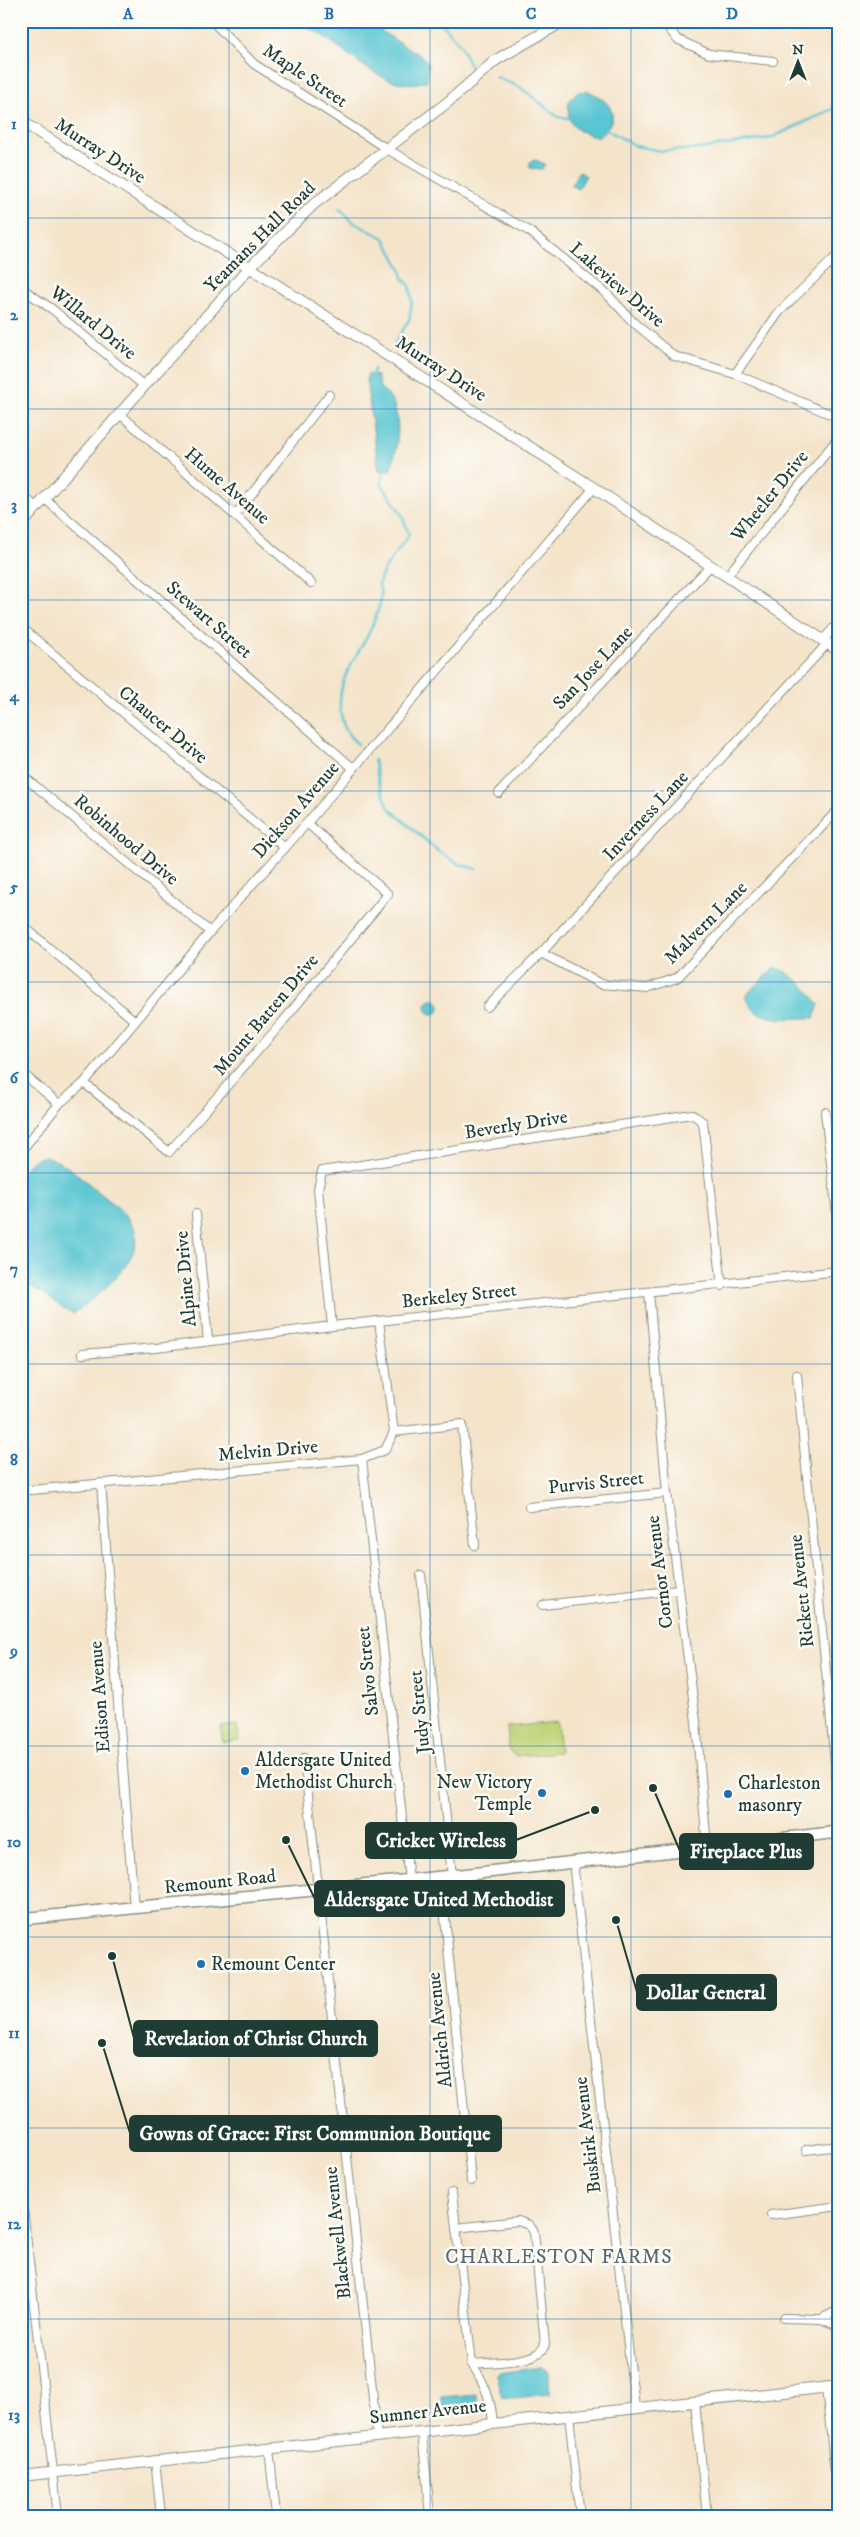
<svg xmlns="http://www.w3.org/2000/svg" width="860" height="2537" font-family="'IM FELL DW Pica',serif">
<style>
.green{fill:#bfd376;stroke:#6f8855}
.water{fill:#5ac6d3;stroke:#3c8284}
.lines{fill:none;stroke-linecap:round;stroke-linejoin:round}
.stream{stroke:#5ac6d3;stroke-width:2.5}
.minor-casing{stroke:#8a907f;stroke-width:10}
.tertiary-casing{stroke:#8a907f;stroke-width:12}
.secondary-casing{stroke:#8a907f;stroke-width:14}
.minor{stroke:#fff;stroke-width:8}
.tertiary{stroke:#fff;stroke-width:10}
.secondary{stroke:#fff;stroke-width:11}
.grid{fill:none;stroke:#1f6fb2;stroke-width:1;stroke-opacity:0.55}
.poi-dot{fill:#1f6fb2;stroke:#fdfcf7;stroke-width:2}
.labels{text-anchor:middle;dominant-baseline:central;stroke-width:5;stroke-linejoin:round;paint-order:stroke}
.street-label{font-size:19px;fill:#1f3d34;stroke:#fdfcf7}
.poi-label{font-size:19px;fill:#1f3d34;stroke:#fdfcf7;text-anchor:start}
.neighbourhood-label{font-size:20px;letter-spacing:1px;fill:#586873;stroke:#fdfcf7}
.leader{fill:none;stroke:#1f3d34;stroke-width:2}
.callout-dot{fill:#1f3d34;stroke:#fdfcf7;stroke-width:2}
.callout{fill:#1f3d34;stroke:#1f3d34;stroke-width:2}
.callout-label{font-size:20px;text-anchor:middle;font-weight:bold;fill:#fff}
.neatline{fill:none;stroke:#1f6fb2;stroke-width:2}
.grid-label{font-size:16px;text-anchor:middle;font-weight:bold;fill:#1f6fb2}
</style>
<rect width="100%" height="100%" fill="#fdfcf7"/>
<filter id="ink" filterUnits="userSpaceOnUse"><feTurbulence type="fractalNoise" baseFrequency=".02" numOctaves="2"/><feDisplacementMap in="SourceGraphic" scale="10" xChannelSelector="R" yChannelSelector="G"/><feConvolveMatrix kernelMatrix="1 2 1 2 8 2 1 2 1" color-interpolation-filters="sRGB"/></filter>
<filter id="wash" filterUnits="userSpaceOnUse"><feTurbulence type="fractalNoise" baseFrequency=".0096" numOctaves="4" result="noise"/><feDisplacementMap in="SourceGraphic" scale="20" xChannelSelector="R" yChannelSelector="G"/><feGaussianBlur stdDeviation="1.12" result="paint"/><feColorMatrix in="noise" values="0 0 0 0 0 0 0 0 0 0 0 0 0 0 0 0 0 1.4 0 .05"/><feComposite in="paint" operator="in"/></filter>
<g filter="url(#wash)">
<rect width="100%" height="100%" fill="#f4e4ca"/>
<g class="green">
<polygon points="557,1722 560,1752 516,1756 509,1751 507,1727"/>
<polygon points="237,1725 240,1740 223,1742 220,1727"/>
</g>
<g class="water">
<path d="M305,21H365L424,58L428,64L427,81C379,96 345,43 306,27Z"/>
<path d="M588,91C612,102 623,117 598,137C576,131 566,127 569,101L578,92Z"/>
<polygon points="535,160 545,164 542,169 530,168 530,162"/>
<polygon points="579,171 586,176 578,189 571,185"/>
<path d="M368,374L377,376L380,388C405,402 399,448 390,471H379L366,380Z"/>
<path d="M776,967C794,975 808,988 819,1005L814,1018C797,1017 767,1023 753,1009C749,1006 748,1000 746,995Z"/>
<circle cx="433" cy="1007" r="7"/>
<path d="M45,1156C67,1163 81,1178 99,1192C111,1202 127,1213 134,1228C147,1259 95,1298 73,1314C55,1306 42,1287 21,1284V1173L33,1160Z"/>
<polygon points="541,2367 549,2372 549,2394 516,2398 502,2397 496,2375 499,2373"/>
<polygon points="477,2394 478,2408 443,2412 442,2397"/>
</g>
<g class="lines">
<g class="stream">
<polyline points="440,21 461,46 472,70"/>
<polyline points="496,77 520,87 558,117 569,118"/>
<polyline points="607,130 636,146 661,151 699,149 771,138 839,106"/>
<polyline points="339,208 354,223 384,238 401,269 403,278 410,286 412,302 409,320 393,346"/>
<polyline points="372,375 374,369"/>
<path d="M358,744C350,738 344,729 342,719C332,679 359,658 373,624C376,615 381,605 381,595C381,591 379,587 379,584C381,569 401,547 409,535L402,515L381,483L384,471"/>
<polyline points="374,760 379,783 389,808 439,852 459,864 476,869"/>
</g>
</g>
</g>
<g filter="url(#ink)">
<g class="lines">
<defs>
<g id="minor">
<polyline points="212,21 254,64 387,149 529,231 607,294 633,322 674,356 735,374 839,418"/>
<polyline points="545,21 548,29"/>
<polyline points="663,21 677,39 709,54 773,61"/>
<polyline points="21,288 52,309 143,385"/>
<polyline points="735,374 780,311 839,254"/>
<polyline points="120,414 311,583"/>
<polyline points="21,494 36,507"/>
<polyline points="44,498 353,768"/>
<polyline points="236,514 329,395"/>
<polyline points="727,576 839,437"/>
<polyline points="21,627 285,848"/>
<polyline points="822,641 839,622"/>
<polyline points="21,774 210,932"/>
<polyline points="499,793 711,565"/>
<polyline points="21,924 135,1021"/>
<polyline points="541,953 601,984 647,988 677,978 839,809"/>
<polyline points="487,1007 541,953 827,644"/>
<polyline points="21,1072 59,1104"/>
<polyline points="84,1083 169,1152 280,1025 388,894 307,823"/>
<polyline points="825,1112 839,1231"/>
<polyline points="21,1151 59,1104 84,1083 210,932 307,823 594,488"/>
<polyline points="196,1214 208,1341"/>
<polyline points="649,1293 667,1493 696,1722 707,1846"/>
<polyline points="332,1326 318,1189 322,1171 692,1114 703,1122 722,1286"/>
<polyline points="82,1354 156,1348 332,1326 839,1271"/>
<polyline points="797,1375 839,1804"/>
<polyline points="394,1432 462,1424 475,1545"/>
<polyline points="362,1459 409,1880"/>
<polyline points="101,1483 134,1908"/>
<polyline points="21,1491 362,1459 385,1450 394,1432 379,1321"/>
<polyline points="529,1507 667,1493"/>
<polyline points="421,1575 452,1876"/>
<polyline points="543,1605 678,1590"/>
<polyline points="304,1758 377,2435"/>
<polyline points="576,1860 574,1871 635,2407"/>
<polyline points="441,1877 471,2181"/>
<polyline points="806,2150 839,2146"/>
<polyline points="21,2191 58,2516"/>
<path d="M452,2193L472,2364C485,2384 491,2399 493,2423"/>
<polyline points="771,2215 839,2206"/>
<path d="M456,2228L518,2221L529,2225L534,2232L545,2344C540,2364 490,2362 472,2364"/>
<polyline points="784,2318 821,2319 839,2326"/>
<polyline points="821,2319 839,2310"/>
<polyline points="826,2387 839,2512"/>
<polyline points="695,2402 707,2516"/>
<polyline points="569,2415 580,2516"/>
<polyline points="422,2432 430,2516"/>
<polyline points="269,2448 276,2516"/>
<polyline points="155,2460 161,2516"/>
</g>
<g id="tertiary">
<polyline points="21,121 594,488 839,651"/>
<polyline points="21,525 249,268 314,204 448,102 496,60 564,21"/>
<polyline points="21,2476 839,2386"/>
</g>
<polyline id="secondary" points="21,1919 452,1876 839,1832"/>
</defs>
<use href="#minor" class="minor-casing"/>
<use href="#tertiary" class="tertiary-casing"/>
<use href="#secondary" class="secondary-casing"/>
<use href="#minor" class="minor"/>
<use href="#tertiary" class="tertiary"/>
<use href="#secondary" class="secondary"/>
</g>
</g>
<path class="grid" d="M229,21V2516M430,21V2516M631,21V2516M21,218H839M21,409H839M21,600H839M21,791H839M21,982H839M21,1173H839M21,1364H839M21,1555H839M21,1746H839M21,1937H839M21,2128H839M21,2319H839"/>
<g class="poi-dot">
<circle cx="245" cy="1771" r="5"/>
<circle cx="542" cy="1793" r="5"/>
<circle cx="728" cy="1794" r="5"/>
<circle cx="201" cy="1964" r="5"/>
</g>
<g class="labels">
<g class="street-label">
<text transform="translate(305 76) rotate(34)">Maple Street</text>
<text transform="translate(100 151) rotate(33)">Murray Drive</text>
<text transform="translate(260 237) rotate(-45)">Yeamans Hall Road</text>
<text transform="translate(617 285) rotate(41)">Lakeview Drive</text>
<text transform="translate(93 323) rotate(39)">Willard Drive</text>
<text transform="translate(441 369) rotate(33)">Murray Drive</text>
<text transform="translate(227 486) rotate(41)">Hume Avenue</text>
<text transform="translate(770 496) rotate(-51)">Wheeler Drive</text>
<text transform="translate(209 620) rotate(41)">Stewart Street</text>
<text transform="translate(593 668) rotate(-47)">San Jose Lane</text>
<text transform="translate(163 725) rotate(40)">Chaucer Drive</text>
<text transform="translate(296 810) rotate(-49)">Dickson Avenue</text>
<text transform="translate(646 816) rotate(-47)">Inverness Lane</text>
<text transform="translate(126 840) rotate(40)">Robinhood Drive</text>
<text transform="translate(706 923) rotate(-45)">Malvern Lane</text>
<text transform="translate(266 1015) rotate(-50)">Mount Batten Drive</text>
<text transform="translate(516 1125) rotate(-9)">Beverly Drive</text>
<text transform="translate(186 1279) rotate(-95)">Alpine Drive</text>
<text transform="translate(459 1296) rotate(-6)">Berkeley Street</text>
<text transform="translate(268 1451) rotate(-5)">Melvin Drive</text>
<text transform="translate(596 1483) rotate(-6)">Purvis Street</text>
<text transform="translate(660 1572) rotate(-97)">Cornor Avenue</text>
<text transform="translate(802 1591) rotate(-96)">Rickett Avenue</text>
<text transform="translate(368 1671) rotate(-96)">Salvo Street</text>
<text transform="translate(100 1697) rotate(-94)">Edison Avenue</text>
<text transform="translate(420 1712) rotate(-96)">Judy Street</text>
<text transform="translate(220 1882) rotate(-6)">Remount Road</text>
<text transform="translate(440 2030) rotate(-96)">Aldrich Avenue</text>
<text transform="translate(588 2135) rotate(-97)">Buskirk Avenue</text>
<text transform="translate(338 2233) rotate(-96)">Blackwell Avenue</text>
<text transform="translate(428 2412) rotate(-6)">Sumner Avenue</text>
</g>
<g class="poi-label">
<text x="255" y="1760">Aldersgate United<tspan x="255" dy="22">Methodist Church</tspan></text>
<text x="532" y="1782" text-anchor="end">New Victory<tspan x="532" dy="22">Temple</tspan></text>
<text x="738" y="1783">Charleston<tspan x="738" dy="22">masonry</tspan></text>
<text x="211" y="1964">Remount Center</text>
</g>
<g class="neighbourhood-label">
<text x="559" y="2257">CHARLESTON FARMS</text>
</g>
</g>
<path class="leader" d="M595 1810L516 1840M653 1788L680 1851M286 1840L315 1899M616 1920L637 1992M112 1956L134 2038M102 2043L130 2133"/>
<g class="callout-dot">
<circle cx="595" cy="1810" r="5"/>
<circle cx="653" cy="1788" r="5"/>
<circle cx="286" cy="1840" r="5"/>
<circle cx="616" cy="1920" r="5"/>
<circle cx="112" cy="1956" r="5"/>
<circle cx="102" cy="2043" r="5"/>
</g>
<g class="callout">
<rect x="366" y="1823" width="150" height="35" rx="5"/>
<rect x="680" y="1834" width="133" height="35" rx="5"/>
<rect x="315" y="1881" width="249" height="35" rx="5"/>
<rect x="637" y="1975" width="139" height="35" rx="5"/>
<rect x="134" y="2021" width="243" height="35" rx="5"/>
<rect x="130" y="2116" width="371" height="35" rx="5"/>
</g>
<g class="callout-label">
<text x="441" y="1847">Cricket Wireless</text>
<text x="746" y="1858">Fireplace Plus</text>
<text x="439" y="1906">Aldersgate United Methodist</text>
<text x="706" y="1999">Dollar General</text>
<text x="256" y="2045">Revelation of Christ Church</text>
<text x="315" y="2140">Gowns of Grace: First Communion Boutique</text>
</g>
<rect width="860" height="2537" fill="none" stroke="#fdfcf7" stroke-width="55"/>
<g transform="translate(798 62)" stroke="#fdfcf7" stroke-width="4" paint-order="stroke">
<path d="M0-4L9 19L0 12L-9 19Z" fill="#1f3d34"/>
<text y="-8" font-size="14" font-weight="bold" text-anchor="middle" fill="#1f3d34">N</text>
</g>
<rect x="28" y="28" width="804" height="2482" class="neatline"/>
<g class="grid-label">
<text x="128" y="19">A</text>
<text x="329" y="19">B</text>
<text x="531" y="19">C</text>
<text x="732" y="19">D</text>
<text x="14" y="129">1</text>
<text x="14" y="320">2</text>
<text x="14" y="510">3</text>
<text x="14" y="701">4</text>
<text x="14" y="892">5</text>
<text x="14" y="1083">6</text>
<text x="14" y="1274">7</text>
<text x="14" y="1465">8</text>
<text x="14" y="1656">9</text>
<text x="14" y="1847">10</text>
<text x="14" y="2038">11</text>
<text x="14" y="2229">12</text>
<text x="14" y="2420">13</text>
</g>
</svg>
